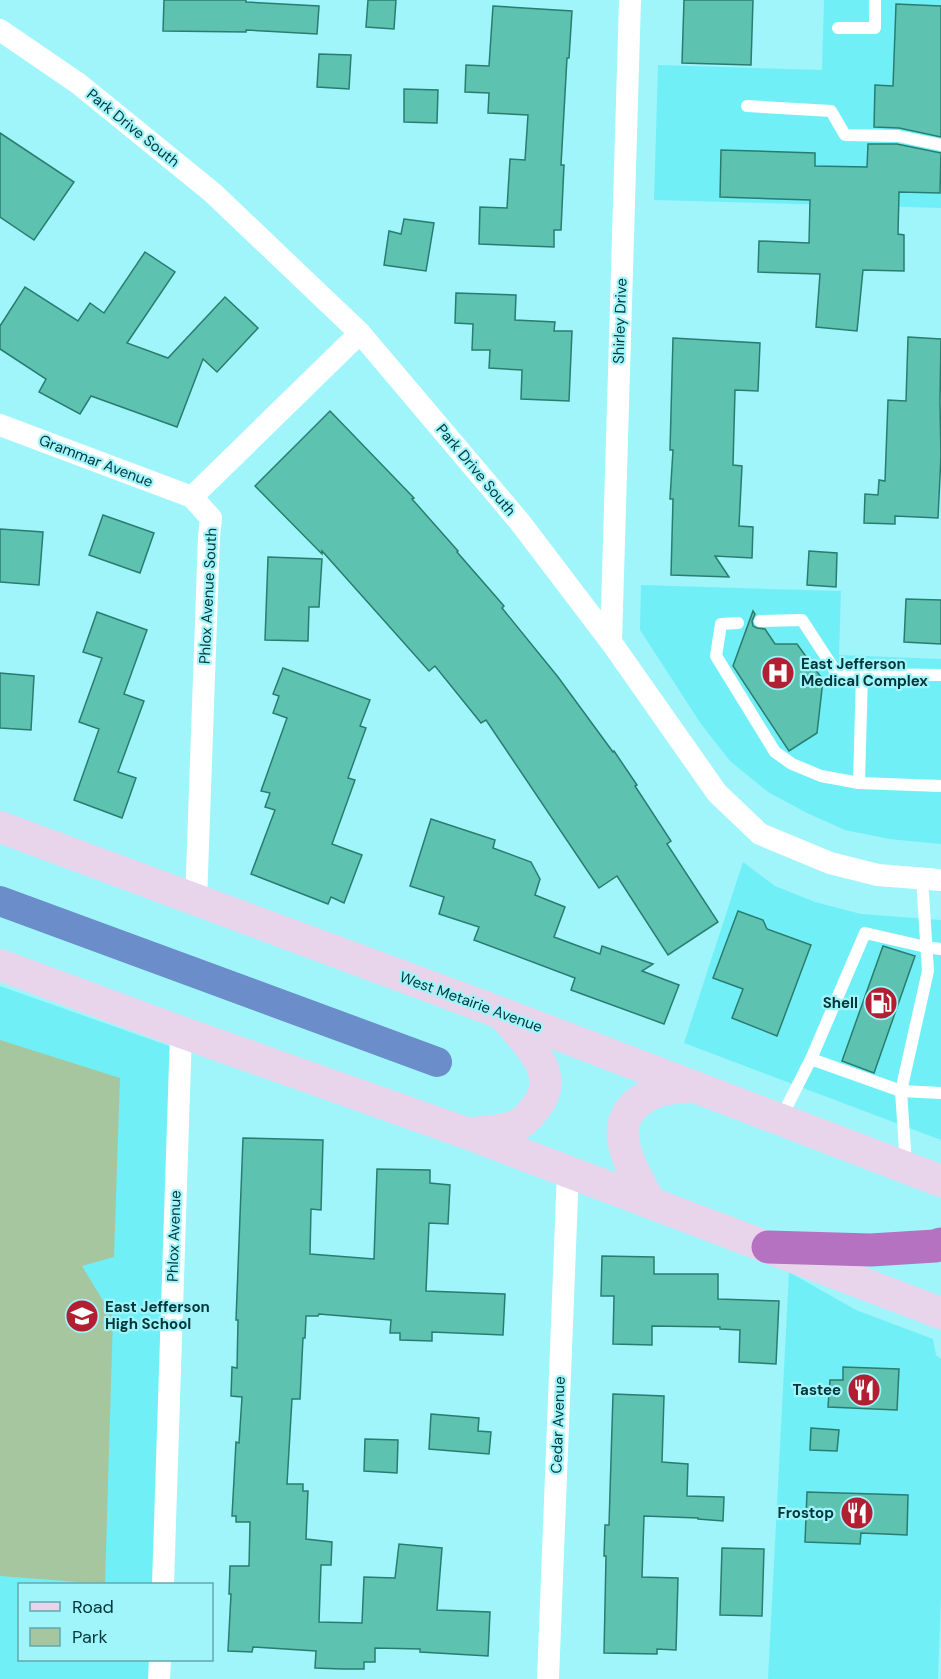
<svg xmlns="http://www.w3.org/2000/svg" width="941" height="1679" font-family="'DM Sans',sans-serif">
<style>
.built{fill:#71eff6}
.green{fill:#a6c6a0}
.lines{fill:none;stroke-linecap:round;stroke-linejoin:round}
.canal{stroke:#6b8dc9;stroke-width:30}
.building{fill:#5ec2b1;stroke:#297d70;stroke-width:1.5}
.lane{stroke:#fff;stroke-width:12}
.street{stroke:#fff;stroke-width:22}
.secondary{stroke:#e8d5ec;stroke-width:32}
.highway{stroke:#b472c1;stroke-width:33}
.labels{text-anchor:middle;dominant-baseline:central;stroke-width:4.5;stroke-linejoin:round;paint-order:stroke}
.street-label{font-size:15px;fill:#013639;stroke:#a0f5fa}
.poi-label{font-size:15px;font-weight:bold;fill:#013639;stroke:#a0f5fa;text-anchor:end}
</style>
<rect width="100%" height="100%" fill="#a0f5fa"/>
<g class="built">
<polygon points="824,0 941,0 941,208 654,200 658,65 822,70"/>
<polygon points="641,585 841,591 839,655 941,659 941,844 889,839 845,830 807,813 768,792 730,761 701,724 640,630"/>
<polygon points="743,862 775,886 815,902 861,914 941,920 941,1140 684,1043"/>
<polygon points="0,986 175,1048 154,1584 20,1584 20,1660 151,1660 151,1679 0,1679"/>
<polygon points="789,1272 856,1310 933,1339 936,1355 941,1359 941,1596 938,1679 768,1679"/>
</g>
<polygon class="green" points="0,1040 120,1078 114,1257 82,1266 113,1317 105,1584 0,1576"/>
<g class="lines">
<polyline class="canal" points="0,901 437,1062"/>
</g>
<g class="building">
<polygon points="164,0 246,0 246,2 319,6 317,34 246,30 246,32 163,31"/>
<polygon points="368,0 396,0 394,29 366,27"/>
<polygon points="684,0 753,0 751,65 682,63"/>
<polygon points="896,4 941,6 941,137 899,128 874,127 875,85 893,86"/>
<polygon points="493,6 572,11 569,58 567,58 561,165 564,165 561,230 554,230 554,247 479,244 480,207 507,208 510,159 525,160 528,115 488,113 489,93 465,92 466,65 489,66"/>
<polygon points="319,54 351,55 349,89 317,87"/>
<polygon points="404,89 438,90 437,123 404,122"/>
<polygon points="0,133 74,182 34,240 0,217"/>
<polygon points="868,144 897,144 941,153 940,193 899,192 898,234 904,235 904,271 863,270 857,331 816,327 820,274 758,272 759,241 809,243 810,200 720,197 721,150 815,153 815,166 867,167"/>
<polygon points="404,219 434,223 426,271 384,265 389,231 401,234"/>
<polygon points="145,252 175,272 127,343 168,358 225,297 258,328 217,372 203,359 177,427 91,396 80,414 39,392 46,379 0,349 0,326 25,287 78,321 90,303 104,313"/>
<polygon points="456,293 516,295 515,320 555,322 554,331 572,331 569,401 521,399 522,370 489,368 490,350 472,350 473,324 455,323"/>
<polygon points="908,337 941,339 940,402 941,456 938,518 895,516 895,524 864,523 865,494 878,495 879,480 885,481 888,400 906,401"/>
<polygon points="673,338 760,343 758,391 735,390 733,465 742,466 739,526 753,527 752,558 715,556 729,577 671,575 673,499 670,499 673,450 670,450"/>
<polygon points="330,411 414,498 412,499 458,551 457,552 504,606 502,608 558,677 613,752 614,751 637,785 635,786 671,841 667,844 718,922 668,955 617,876 599,888 486,720 481,723 435,666 429,671 322,551 322,554 255,486"/>
<polygon points="103,515 154,533 140,573 89,555"/>
<polygon points="0,529 43,532 39,585 0,582"/>
<polygon points="809,551 837,553 836,587 807,585"/>
<polygon points="268,557 322,559 319,607 309,607 308,641 265,640"/>
<polygon points="906,599 941,600 941,644 904,642"/>
<polygon points="753,611 755,614 752,621 753,626 757,628 765,629 775,644 797,644 823,680 817,733 789,751 733,666"/>
<polygon points="97,612 147,630 124,694 144,701 118,772 136,778 122,818 74,800 99,729 79,722 102,658 83,652"/>
<polygon points="283,668 370,700 360,726 366,728 348,778 355,780 332,844 362,855 344,903 331,897 328,904 251,874 275,810 265,807 270,793 261,791 287,718 273,713 279,696 273,694"/>
<polygon points="0,673 34,676 31,730 0,728"/>
<polygon points="431,819 495,840 493,848 531,862 540,879 535,895 565,907 554,937 600,954 602,946 653,964 642,971 679,985 664,1024 571,990 575,978 474,940 479,927 439,914 444,897 410,886"/>
<polygon points="738,911 763,920 767,929 811,945 777,1036 732,1018 743,989 713,978"/>
<polygon points="883,946 915,956 874,1073 842,1061"/>
<polygon points="243,1138 323,1140 321,1210 311,1209 310,1254 374,1259 377,1169 430,1170 430,1183 450,1185 448,1224 429,1223 426,1291 505,1294 503,1335 432,1332 432,1341 400,1340 400,1333 390,1333 391,1320 319,1314 318,1316 306,1316 305,1338 303,1338 300,1399 292,1399 287,1484 303,1484 303,1491 308,1491 306,1539 332,1542 331,1565 321,1565 319,1622 362,1623 364,1577 395,1578 399,1544 442,1548 437,1610 490,1612 488,1656 420,1652 420,1649 375,1648 375,1662 364,1662 364,1669 342,1669 315,1668 316,1651 253,1647 252,1652 228,1651 231,1594 229,1594 230,1566 249,1566 250,1522 236,1522 236,1516 232,1516 236,1442 239,1443 242,1397 231,1396 232,1367 237,1368 238,1320 236,1320"/>
<polygon points="602,1256 654,1257 654,1274 718,1274 718,1299 779,1301 776,1364 739,1362 740,1330 720,1329 720,1327 652,1326 652,1345 613,1344 614,1296 601,1296"/>
<polygon points="843,1367 899,1369 897,1410 828,1407 830,1380 843,1380"/>
<polygon points="613,1394 664,1396 662,1462 688,1464 687,1496 724,1497 723,1521 698,1519 698,1518 644,1516 642,1577 678,1578 676,1650 657,1649 657,1654 604,1653 606,1556 604,1556 605,1525 609,1525"/>
<polygon points="431,1414 479,1418 478,1431 491,1432 489,1454 429,1449"/>
<polygon points="811,1428 839,1430 837,1451 810,1450"/>
<polygon points="365,1439 398,1440 397,1473 364,1471"/>
<polygon points="807,1492 908,1495 907,1535 861,1533 860,1544 805,1542"/>
<polygon points="722,1548 764,1549 762,1616 720,1615"/>
</g>
<g class="lines">
<g class="lane">
<polyline points="838,28 875,28 875,0"/>
<polyline points="747,106 831,111 845,135 898,136 941,145"/>
<polyline points="760,621 802,620 836,672 862,674"/>
<polyline points="738,623 721,624 716,656 775,752 792,764 821,776 859,783"/>
<polyline points="941,675 862,674 859,783 941,786"/>
<polyline points="811,1059 865,933 926,947 941,949"/>
<polyline points="781,1118 811,1059 901,1091 941,1093"/>
<polyline points="906,1165 901,1091 928,971 922,879"/>
</g>
<g class="street">
<polyline points="0,30 79,84 213,193 360,333 519,521 611,642 717,793 760,834 830,863 878,875 941,880"/>
<polyline points="0,425 192,497 211,518 209,537 196,901"/>
<polyline points="192,497 360,333"/>
<polyline points="611,642 630,0"/>
<polyline points="163,1584 181,1032"/>
<polyline points="159,1679 160,1660"/>
<polyline points="548,1679 568,1171"/>
</g>
<g class="secondary">
<polyline points="0,827 501,1013 941,1181"/>
<polyline points="0,965 181,1032 469,1134 941,1313"/>
<path d="M470,1134C482,1132 506,1130 516,1126C524,1122 531,1114 536,1107C563,1074 525,1040 504,1016"/>
<path d="M650,1202C629,1163 598,1116 656,1092C667,1088 682,1088 693,1086"/>
</g>
<polyline class="highway" points="768,1247 871,1250 935,1246 941,1244"/>
</g>
<defs>
<symbol id="hospital-disc" viewBox="-11 -11 22 22"><circle r="9.5" fill="#b21f32" stroke="#a0f5fa"/><path d="M-5-5h3v3.5h4V-5h3V5h-3V1.5h-4V5h-3Z" fill="#fff"/></symbol>
<symbol id="fuel-disc" viewBox="-11 -11 22 22"><circle r="9.5" fill="#b21f32" stroke="#a0f5fa"/><path d="M-5.5-6h7V0h2V4h1.3V-2.5L3-4.5l.8-.8L6-3V5H2.5V1h-1V6h-7ZM-4.2-4.7v3.2H.2V-4.7Z" fill="#fff"/></symbol>
<symbol id="school-disc" viewBox="-11 -11 22 22"><circle r="9.5" fill="#b21f32" stroke="#a0f5fa"/><path d="M0-5L7-2L0 1L-7-2ZM-4 1L0 2.5L4 1V4Q0 6-4 4Z" fill="#fff"/></symbol>
<symbol id="restaurant-disc" viewBox="-11 -11 22 22"><circle r="9.5" fill="#b21f32" stroke="#a0f5fa"/><path d="M-5-6h1v4h1v-4h1v4h1v-4h1v5L-1.5 .5V6h-2V.5L-5-1ZM5-6V6H3V1.5H1.5Q1.5-4 5-6Z" fill="#fff"/></symbol>
</defs>
<g fill-rule="evenodd">
<use href="#hospital-disc" x="759" y="654" width="38" height="38"/>
<use href="#fuel-disc" x="862" y="984" width="38" height="38"/>
<use href="#school-disc" x="63" y="1297" width="38" height="38"/>
<use href="#restaurant-disc" x="845" y="1371" width="38" height="38"/>
<use href="#restaurant-disc" x="838" y="1494" width="38" height="38"/>
</g>
<g class="labels">
<g class="street-label">
<text transform="translate(133 128) rotate(39)">Park Drive South</text>
<text transform="translate(620 321) rotate(-88)">Shirley Drive</text>
<text transform="translate(96 461) rotate(21)">Grammar Avenue</text>
<text transform="translate(476 470) rotate(50)">Park Drive South</text>
<text transform="translate(208 596) rotate(-87)">Phlox Avenue South</text>
<text transform="translate(471 1002) rotate(20)">West Metairie Avenue</text>
<text transform="translate(174 1236) rotate(-88)">Phlox Avenue</text>
<text transform="translate(558 1425) rotate(-88)">Cedar Avenue</text>
</g>
<g class="poi-label">
<text x="801" y="664" text-anchor="start">East Jefferson<tspan x="801" dy="17">Medical Complex</tspan></text>
<text x="858" y="1003">Shell</text>
<text x="105" y="1307" text-anchor="start">East Jefferson<tspan x="105" dy="17">High School</tspan></text>
<text x="841" y="1390">Tastee</text>
<text x="834" y="1513">Frostop</text>
</g>
</g>
<rect x="18" y="1583" width="195" height="78" fill="#a0f5fa" stroke="#60a9ad" stroke-width="1.5"/>
<rect x="30" y="1602" width="30" height="9" fill="#e8d5ec" stroke="#60a9ad" stroke-width="1.5"/>
<text x="72" y="1613" font-size="18" fill="#013639">Road</text>
<rect x="30" y="1628" width="30" height="18" fill="#a6c6a0" stroke="#60a9ad" stroke-width="1.5"/>
<text x="72" y="1643" font-size="18" fill="#013639">Park</text>
</svg>
